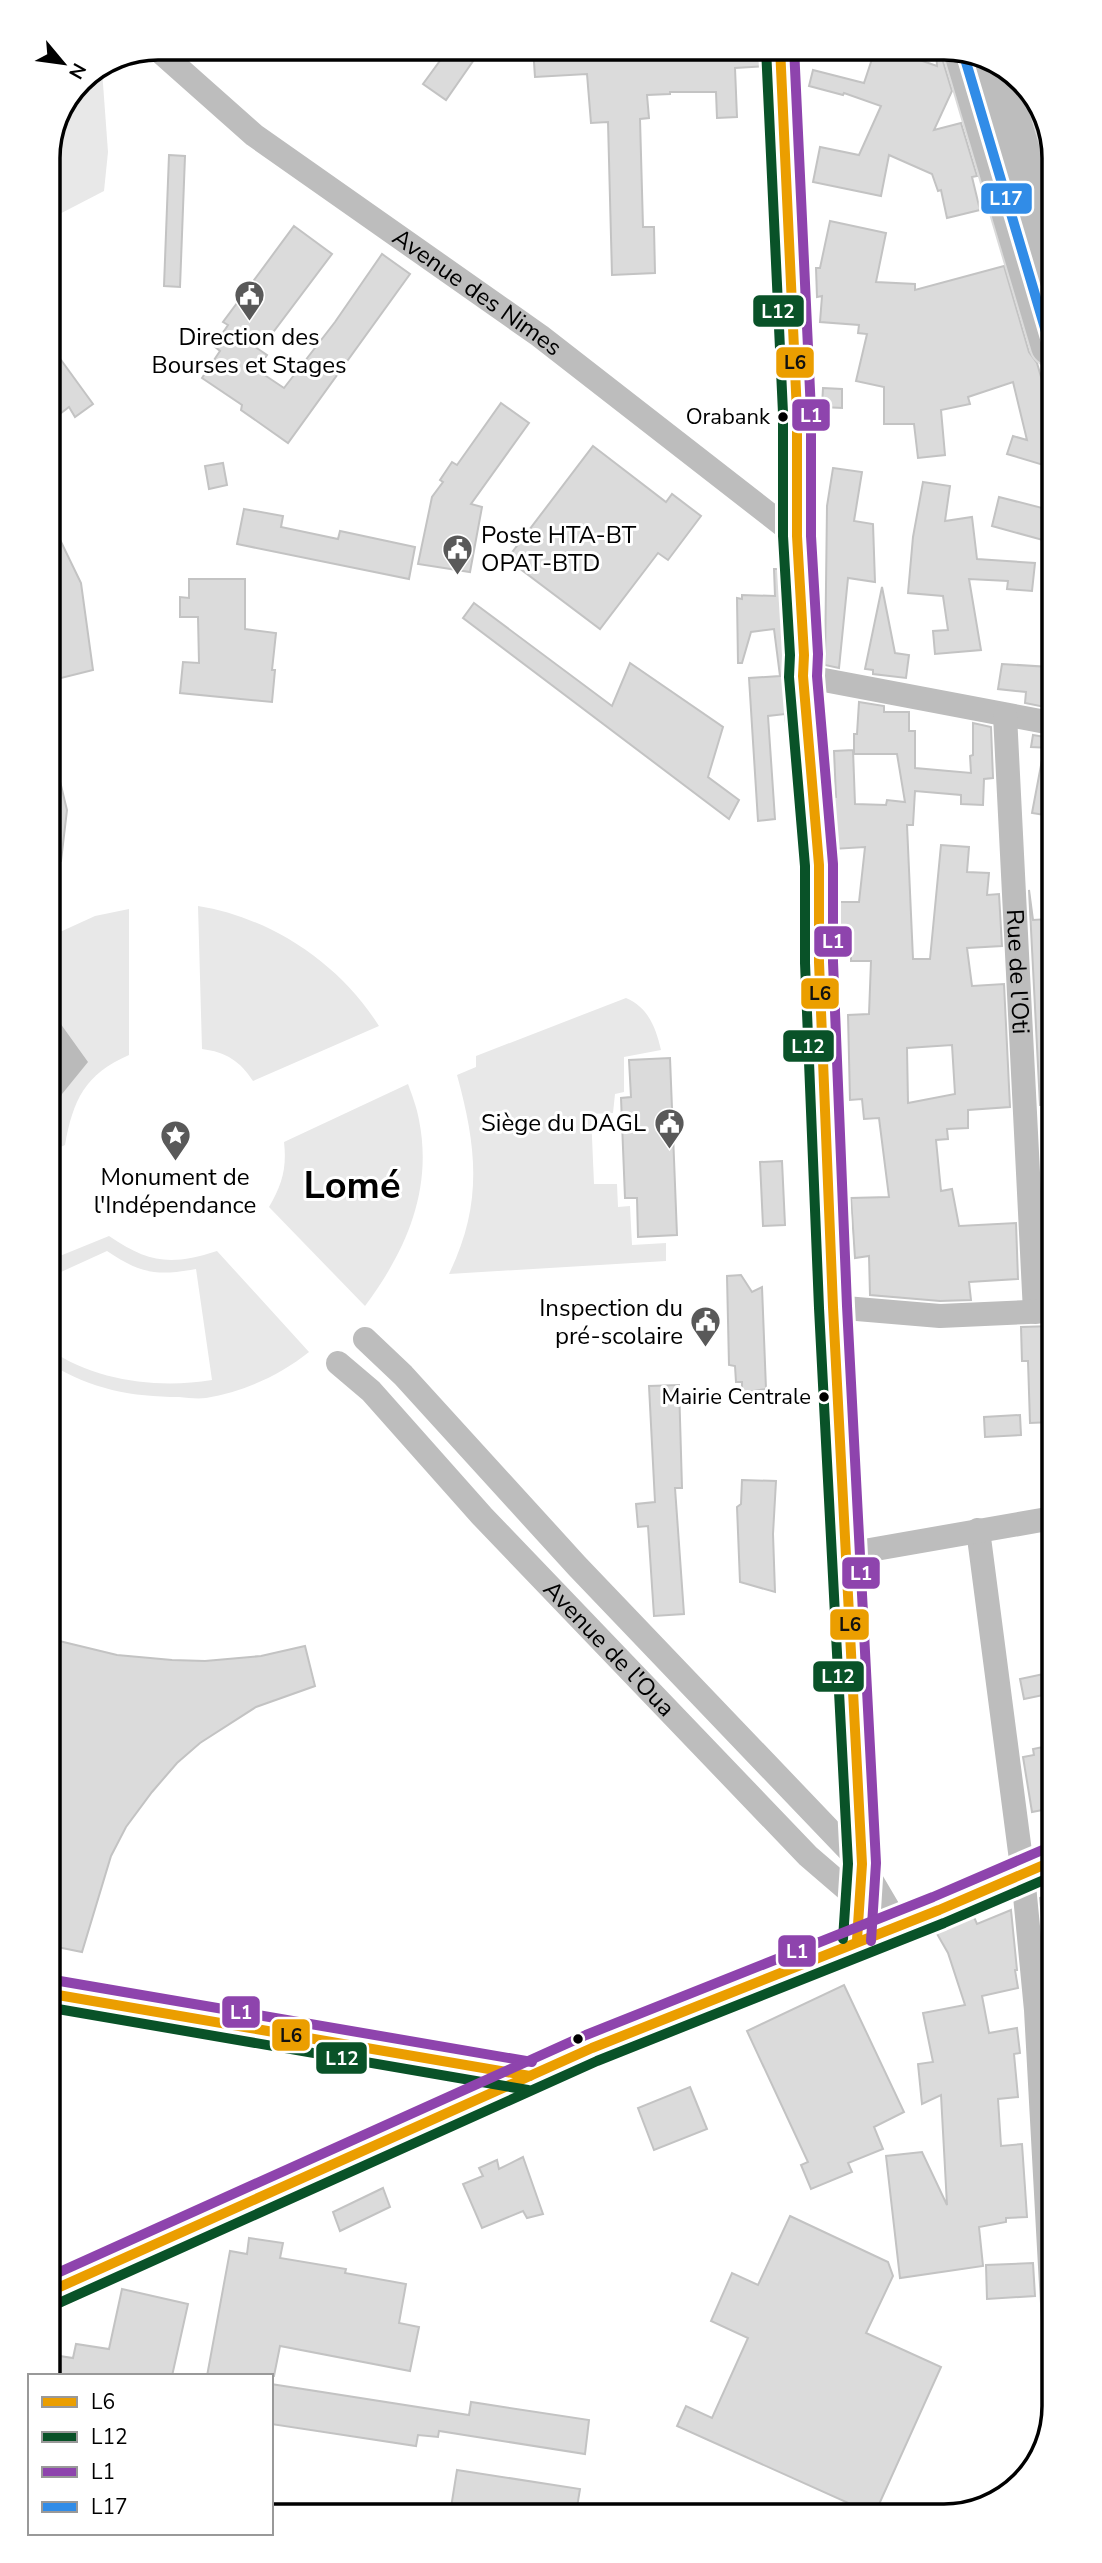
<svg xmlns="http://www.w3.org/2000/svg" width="1102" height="2563" font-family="'Nunito Sans',sans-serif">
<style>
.green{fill:#e8e8e8}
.water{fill:#bababa}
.building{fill:#dbdbdb;stroke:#c3c3c3;stroke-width:2;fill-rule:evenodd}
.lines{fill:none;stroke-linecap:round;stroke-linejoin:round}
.highway-casing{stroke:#dbdbdb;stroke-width:42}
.street{stroke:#bdbdbd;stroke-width:24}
.secondary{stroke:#bfbfbf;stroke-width:35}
.highway{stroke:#bdbdbd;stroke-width:38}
.bus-1-casing{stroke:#fff;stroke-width:16}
.bus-2-casing{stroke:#fff;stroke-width:16}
.bus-3-casing{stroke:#fff;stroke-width:16}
.bus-4-casing{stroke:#fff;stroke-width:16}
.bus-1{stroke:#eb9e00;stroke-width:10}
.bus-2{stroke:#095228;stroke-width:10}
.bus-3{stroke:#8e44ad;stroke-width:10}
.bus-4{stroke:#318ce7;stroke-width:10}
.bus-dot{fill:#000;stroke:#fff;stroke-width:2.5}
.labels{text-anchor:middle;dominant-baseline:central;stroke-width:6;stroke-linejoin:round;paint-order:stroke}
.bus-label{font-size:22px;fill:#000;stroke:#fff;text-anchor:end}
.street-label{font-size:24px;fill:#000;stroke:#fff}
.poi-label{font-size:24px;fill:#000;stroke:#fff}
.town-label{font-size:38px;font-weight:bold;fill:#000;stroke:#fff}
.rim{fill:none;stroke:#000;stroke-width:3.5}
.line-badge{stroke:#fff;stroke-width:2.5}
.badge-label{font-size:19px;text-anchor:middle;font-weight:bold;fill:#fff}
.pale-badge-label{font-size:19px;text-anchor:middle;font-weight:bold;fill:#111}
</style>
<rect width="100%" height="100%" fill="#fff"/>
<g class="green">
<polygon points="102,70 108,152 104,191 48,220 47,151 80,79"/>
<path d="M198,906C272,918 339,963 379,1026L253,1081C240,1061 226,1052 202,1049Z"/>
<path d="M129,909V1055C85,1074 73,1100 65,1145L50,1152L49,937L95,916Z"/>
<path d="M626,998C648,1007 656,1028 661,1050L624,1057V1092L615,1094L613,1113L591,1114L594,1184H617L618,1207L630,1206L632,1245L666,1243V1261L449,1274C483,1204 477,1148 457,1075L476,1067V1056Z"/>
<path d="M408,1084C412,1095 417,1108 419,1120C433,1190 406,1251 365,1306L269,1207C282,1185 287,1168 284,1142Z"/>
<path d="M109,1236C149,1263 170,1266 217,1251L309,1352C280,1375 244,1392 206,1398C198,1399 188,1398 179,1397C132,1397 91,1389 50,1364V1350C96,1381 158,1389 212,1380L196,1269C157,1276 141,1274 107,1251L50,1277V1260Z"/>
</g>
<polygon class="water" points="50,1009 88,1062 62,1094 50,1122"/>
<g class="building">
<polygon points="450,47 469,47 478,54 446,100 423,84"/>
<polygon points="533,47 765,47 766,66 735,68 737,117 717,118 716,92 670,92 670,94 647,95 649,118 640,119 643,227 654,227 655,273 612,275 608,122 591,123 587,74 535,77"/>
<polygon points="876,47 883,47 937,66 936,48 942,48 942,58 952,91 934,130 961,123 977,176 972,177 980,210 947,218 941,190 938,191 932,174 889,155 881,196 813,182 820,147 859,155 881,106 844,93 843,95 809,86 813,70 864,83"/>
<polygon points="169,155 185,156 180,287 164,286"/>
<polygon points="830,221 886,233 876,282 915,284 915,290 1004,266 1029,352 1037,363 1050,408 1050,467 1007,454 1013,436 1027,440 1013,382 968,397 970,404 941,410 945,455 918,458 914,424 884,424 884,387 856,381 867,334 858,333 859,325 820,322 822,296 817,297 816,268 820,268"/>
<polygon points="294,226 332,254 271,335 242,338 267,355 257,370 284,388 335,322 382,254 410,274 288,443 241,410 242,405 202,378 220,351 214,346 228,325 223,322"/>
<polygon points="48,342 93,404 75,417 69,407 48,423"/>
<polygon points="823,388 842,389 842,408 822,407"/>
<polygon points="501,403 529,423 471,504 482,507 470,572 418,564 432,497 443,482 440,480 452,462 457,465"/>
<polygon points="593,446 666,502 672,494 701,516 668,560 658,553 600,629 507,559"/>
<polygon points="223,463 227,485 209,489 205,466"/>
<polygon points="833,468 862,472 854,521 873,524 875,582 848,578 839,668 825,665 827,506"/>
<polygon points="923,482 950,486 945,521 972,517 977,559 1035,563 1032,591 1007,589 1008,581 969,579 981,650 935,654 933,631 948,630 943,596 908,593 913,537"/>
<polygon points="999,497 1050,510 1050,542 992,526"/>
<polygon points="244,509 283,516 281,527 338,539 340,531 415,547 409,579 237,544"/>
<polygon points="48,515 81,583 93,670 49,681"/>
<polygon points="774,569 784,569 792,723 786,723 785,714 768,716 775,819 758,821 749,678 780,676 774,629 751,632 742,663 738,663 737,598 742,599 742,595 775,596"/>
<polygon points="189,579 245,579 245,629 276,633 272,670 275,670 272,702 180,693 183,662 199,663 198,617 180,617 180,597 189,598"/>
<polygon points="882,587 895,653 909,655 906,678 873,674 873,670 865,669"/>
<polygon points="474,603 612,706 630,663 723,727 708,777 739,800 729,819 463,618"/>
<polygon points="1002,664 1050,667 1050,708 1025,703 1026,692 998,689"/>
<path d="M859,702L884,706V712H909V731H915V768L971,773L970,756L973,755V723L991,727L993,778L984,779L983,805L961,804V795L915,791L913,825H907L913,959H930L941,845L969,847L967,872L989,873L987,895L999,894L1002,946L967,948L972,986L1004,984L1010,1107L968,1110V1128L947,1129L948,1139L936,1140L941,1191L952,1189L959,1226L1016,1223L1018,1279L969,1282L971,1300L940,1301L870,1295L869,1256L855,1258L851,1198L889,1197L879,1118L864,1119L862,1099L850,1100L848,1015L869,1014L871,961H851V953H837L835,902H859L865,847L833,849L831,797H836L834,751L853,750L855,804L886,805L887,800L905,802L897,754H854V734H857ZM952,1045L955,1094L908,1103L907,1048Z"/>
<polygon points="1033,735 1051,738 1051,748 1031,747"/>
<polygon points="1042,760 1051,761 1051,816 1032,813"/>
<polygon points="56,765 67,810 61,861 49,860 49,766"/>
<polygon points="1029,890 1033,920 1048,919 1051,934 1051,1087 1042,1088 1044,1105 1040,1105"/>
<polygon points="670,1058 677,1235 638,1237 637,1198 625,1198 621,1098 631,1097 629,1060"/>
<polygon points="782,1161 785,1225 763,1226 760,1162"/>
<polygon points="741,1275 752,1292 762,1287 766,1389 742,1393 742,1382 736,1382 735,1366 729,1365 727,1276"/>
<polygon points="1052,1326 1052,1422 1030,1423 1028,1361 1022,1361 1021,1327"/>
<polygon points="679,1385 682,1488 675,1488 684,1614 654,1616 648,1526 638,1527 636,1504 655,1502 649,1386"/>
<polygon points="1020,1415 1021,1435 985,1437 984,1417"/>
<polygon points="742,1480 776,1481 773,1534 775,1592 740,1582 737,1507 741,1504"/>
<polygon points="51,1639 117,1655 172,1660 205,1661 261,1656 305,1646 315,1686 256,1707 200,1743 177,1763 152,1792 126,1827 111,1856 82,1952 52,1946"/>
<polygon points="1053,1672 1053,1693 1024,1699 1020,1679"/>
<polygon points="1053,1745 1053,1808 1032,1812 1023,1757 1034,1755 1033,1749"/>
<polygon points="1053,1893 1054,1965 1047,1966 1040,1898"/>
<polygon points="1011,1910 1017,1970 1015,1970 1018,1988 982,1996 989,2033 1017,2028 1020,2053 1014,2054 1018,2097 998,2099 1001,2146 1022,2144 1027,2217 1006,2218 1006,2222 979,2227 983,2266 900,2278 886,2156 922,2152 947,2205 941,2095 922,2104 918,2064 933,2062 923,2013 965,2005 948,1953 936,1932 974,1917 977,1924"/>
<polygon points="844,1985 904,2112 874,2127 883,2149 848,2163 852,2172 811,2189 801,2165 808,2162 747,2031"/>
<polygon points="690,2087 707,2129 654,2150 638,2108"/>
<polygon points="523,2157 543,2214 527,2218 523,2211 482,2228 463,2184 483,2176 479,2168 497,2160 499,2169"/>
<polygon points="383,2188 390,2207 340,2231 333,2212"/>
<polygon points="790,2216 888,2262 893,2276 866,2333 941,2367 876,2511 866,2511 677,2426 686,2406 712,2418 748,2338 711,2321 732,2273 758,2285"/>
<polygon points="249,2238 283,2243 280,2258 346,2269 345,2273 406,2284 399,2323 419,2327 410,2371 280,2346 274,2376 207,2376 230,2251 247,2254"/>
<polygon points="1033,2263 1035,2296 987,2299 986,2265"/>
<polygon points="122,2289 188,2304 172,2376 53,2376 53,2355 73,2358 76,2344 109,2349"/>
<polygon points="271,2384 469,2415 471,2402 589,2420 585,2454 439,2431 438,2437 418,2435 416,2446 271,2424"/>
<polygon points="457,2470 580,2489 576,2513 450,2514"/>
</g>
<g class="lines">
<defs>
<g id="highway">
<polyline points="963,52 1050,346"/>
<polyline points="995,64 1049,245"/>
</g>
</defs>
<use href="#highway" class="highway-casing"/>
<g class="street">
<polyline points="780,47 797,413 797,536 804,655 803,676 819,865 819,962 833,1307 862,1864 857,1940"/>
<path id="s1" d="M156,48L254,135L540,336L797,536"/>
<polyline points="803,676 1051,723"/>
<path id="s2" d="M1005,715L1035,1312"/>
<polyline points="833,1307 940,1316 1052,1311"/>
<polyline points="365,1339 403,1375 577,1566 862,1864 899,1927"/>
<path id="s3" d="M338,1363L371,1391L482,1516L808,1856L858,1899"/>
<polyline points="978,1530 1023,1875 1036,2010 1055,2358"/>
<polyline points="847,1554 1053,1518"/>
<polyline points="52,1994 530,2076"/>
</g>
<path class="secondary" d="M53,2290C234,2213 411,2125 592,2048C745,1983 902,1929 1053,1861"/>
<use href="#highway" class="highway"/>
<defs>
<g id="bus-1">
<polyline points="780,47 797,413 797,536 804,655 803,676 819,865 819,962 833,1307 862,1864 857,1940"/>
<polyline points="52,1994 530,2076"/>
<polyline points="53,2290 592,2048 939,1910 1053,1861"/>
</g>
<g id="bus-2">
<polyline points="766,48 783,413 783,536 790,655 789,677 805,866 805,963 819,1308 848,1864 843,1939"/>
<polyline points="52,2008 528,2090"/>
<polyline points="59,2303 597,2061 944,1923 1053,1876"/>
</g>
<g id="bus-3">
<polyline points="794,47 811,412 811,536 818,654 817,676 833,864 833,962 847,1306 876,1863 871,1941"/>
<polyline points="54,1980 532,2062"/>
<polyline points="53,2275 586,2035 933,1897 1047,1848"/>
</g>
<polyline id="bus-4" points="963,52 1050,345"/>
</defs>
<use href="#bus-1" class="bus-1-casing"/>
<use href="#bus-2" class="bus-2-casing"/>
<use href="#bus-3" class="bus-3-casing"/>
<use href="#bus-4" class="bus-4-casing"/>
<use href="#bus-1" class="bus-1"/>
<use href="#bus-2" class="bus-2"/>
<use href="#bus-3" class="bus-3"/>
<use href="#bus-4" class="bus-4"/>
</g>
<defs>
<symbol id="civic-pin" viewBox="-11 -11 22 30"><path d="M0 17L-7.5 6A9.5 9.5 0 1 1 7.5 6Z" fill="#595959" stroke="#fff"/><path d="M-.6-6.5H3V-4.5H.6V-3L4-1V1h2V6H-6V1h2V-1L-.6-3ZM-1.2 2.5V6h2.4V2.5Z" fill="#fff"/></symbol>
<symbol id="sight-pin" viewBox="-11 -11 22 30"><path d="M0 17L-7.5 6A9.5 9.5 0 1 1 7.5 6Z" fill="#595959" stroke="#fff"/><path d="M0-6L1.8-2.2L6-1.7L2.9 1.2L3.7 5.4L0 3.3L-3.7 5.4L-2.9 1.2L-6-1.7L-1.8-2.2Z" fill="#fff"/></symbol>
</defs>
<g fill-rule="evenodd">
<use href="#civic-pin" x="232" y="278" width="35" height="47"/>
<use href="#civic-pin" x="440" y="532" width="35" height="47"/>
<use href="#civic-pin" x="652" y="1106" width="35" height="47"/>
<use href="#sight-pin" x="158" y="1118" width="35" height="47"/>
<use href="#civic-pin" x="688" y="1304" width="35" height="47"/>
</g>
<g class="bus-dot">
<circle cx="783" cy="417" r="6"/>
<circle cx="824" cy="1397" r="6"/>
<circle cx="578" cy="2039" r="6"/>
</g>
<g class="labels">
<g class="bus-label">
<text x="770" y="417">Orabank</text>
<text x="811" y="1397">Mairie Centrale</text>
</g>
<g class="street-label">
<text stroke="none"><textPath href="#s1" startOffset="404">Avenue des Nimes</textPath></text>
<text stroke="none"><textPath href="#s2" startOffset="257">Rue de l'Oti</textPath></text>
<text stroke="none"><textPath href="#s3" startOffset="394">Avenue de l'Oua</textPath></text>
</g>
<g class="poi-label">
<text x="249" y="337">Direction des<tspan x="249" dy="28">Bourses et Stages</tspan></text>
<text x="481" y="535" text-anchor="start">Poste HTA-BT<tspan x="481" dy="28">OPAT-BTD</tspan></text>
<text x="646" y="1123" text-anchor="end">Siège du DAGL</text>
<text x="175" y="1177">Monument de<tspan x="175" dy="28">l'Indépendance</tspan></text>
<text x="683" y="1308" text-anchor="end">Inspection du<tspan x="683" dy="28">pré-scolaire</tspan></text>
</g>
<g class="town-label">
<text x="352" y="1185">Lomé</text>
</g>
</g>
<path d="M0 0H1102V2563H0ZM158 60H944A98 98 0 0 1 1042 158V2406A98 98 0 0 1 944 2504H158A98 98 0 0 1 60 2406V158A98 98 0 0 1 158 60Z" fill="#fff" fill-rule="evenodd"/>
<path class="rim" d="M158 60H944A98 98 0 0 1 1042 158V2406A98 98 0 0 1 944 2504H158A98 98 0 0 1 60 2406V158A98 98 0 0 1 158 60Z"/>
<g class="line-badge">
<rect x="980" y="182" width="53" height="33" rx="7" fill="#318ce7"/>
<rect x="752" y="294" width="53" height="34" rx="7" fill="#095228"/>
<rect x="775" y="346" width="40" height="33" rx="7" fill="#eb9e00"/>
<rect x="791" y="398" width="40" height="34" rx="7" fill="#8e44ad"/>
<rect x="813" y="925" width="40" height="33" rx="7" fill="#8e44ad"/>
<rect x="800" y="977" width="40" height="33" rx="7" fill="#eb9e00"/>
<rect x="782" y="1029" width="53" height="34" rx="7" fill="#095228"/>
<rect x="841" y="1556" width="40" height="34" rx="7" fill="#8e44ad"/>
<rect x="829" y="1608" width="41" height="33" rx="7" fill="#eb9e00"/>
<rect x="812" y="1660" width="53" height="33" rx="7" fill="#095228"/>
<rect x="777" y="1934" width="40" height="34" rx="7" fill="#8e44ad"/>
<rect x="221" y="1995" width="40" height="34" rx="7" fill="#8e44ad"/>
<rect x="271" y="2018" width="40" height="34" rx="7" fill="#eb9e00"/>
<rect x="315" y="2041" width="53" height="34" rx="7" fill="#095228"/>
</g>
<g class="badge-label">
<text x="1006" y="205">L17</text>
<text x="778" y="318">L12</text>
<text x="811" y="422">L1</text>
<text x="833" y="948">L1</text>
<text x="808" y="1053">L12</text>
<text x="861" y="1580">L1</text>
<text x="838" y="1683">L12</text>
<text x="797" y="1958">L1</text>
<text x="241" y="2019">L1</text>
<text x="342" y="2065">L12</text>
</g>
<g class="pale-badge-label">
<text x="795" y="369">L6</text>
<text x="820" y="1000">L6</text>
<text x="850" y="1631">L6</text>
<text x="291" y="2042">L6</text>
</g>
<rect x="28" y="2374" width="245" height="161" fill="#ffffff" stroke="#999999" stroke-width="2"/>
<rect x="42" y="2397" width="35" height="10" fill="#eb9e00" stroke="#999999" stroke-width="2"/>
<text x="91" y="2409" font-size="21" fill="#000000">L6</text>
<rect x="42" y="2432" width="35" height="10" fill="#095228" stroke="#999999" stroke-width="2"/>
<text x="91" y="2444" font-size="21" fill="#000000">L12</text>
<rect x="42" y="2467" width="35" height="10" fill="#8e44ad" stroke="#999999" stroke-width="2"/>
<text x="91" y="2479" font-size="21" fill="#000000">L1</text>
<rect x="42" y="2502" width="35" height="10" fill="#318ce7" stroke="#999999" stroke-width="2"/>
<text x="91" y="2514" font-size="21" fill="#000000">L17</text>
<g transform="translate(63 63) rotate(119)" stroke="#ffffff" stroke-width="5" paint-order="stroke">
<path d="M0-5L12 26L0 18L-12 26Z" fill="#000000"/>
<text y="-10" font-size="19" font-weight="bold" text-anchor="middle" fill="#000000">N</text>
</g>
</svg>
